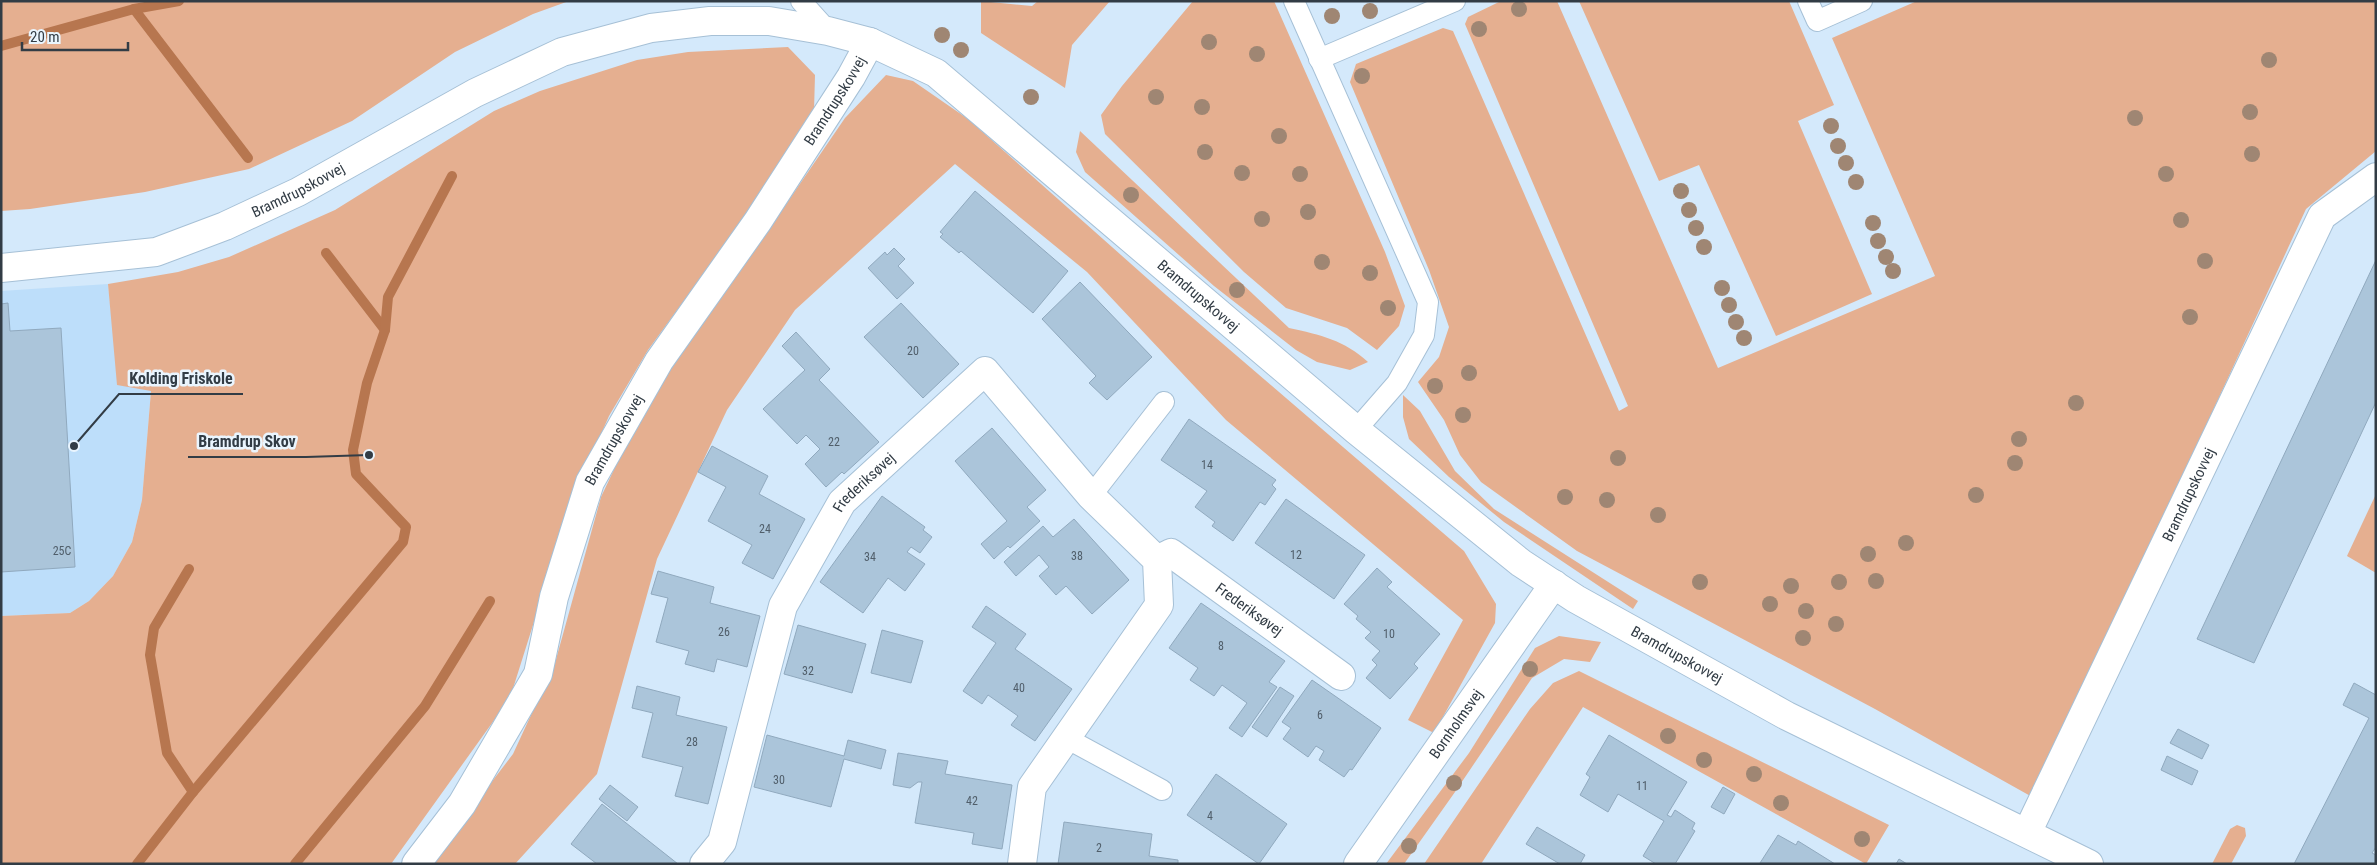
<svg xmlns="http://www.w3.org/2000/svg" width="2377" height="865" font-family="'Roboto Condensed',sans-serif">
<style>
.built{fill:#bddefa}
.green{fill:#e5af90}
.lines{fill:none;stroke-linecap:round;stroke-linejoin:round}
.stream{stroke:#b7764f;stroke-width:10}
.building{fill:#abc5da;stroke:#90a9be}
.lane-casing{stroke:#a6c0d6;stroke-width:22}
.street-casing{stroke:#a6c0d6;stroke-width:30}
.secondary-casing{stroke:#a6c0d6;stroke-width:30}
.lane{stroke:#fff;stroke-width:20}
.street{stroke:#fff;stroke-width:28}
.secondary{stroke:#fff;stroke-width:28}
.tree{fill:#9f8673}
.labels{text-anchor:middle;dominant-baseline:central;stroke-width:5;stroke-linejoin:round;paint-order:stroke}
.number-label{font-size:12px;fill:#505e6a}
.street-label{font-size:15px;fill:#323c45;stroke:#eaf5fe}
.leader{fill:none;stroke:#323c45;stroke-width:2}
.callout-dot{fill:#323c45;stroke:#eaf5fe;stroke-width:2}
.callout-label{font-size:16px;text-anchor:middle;font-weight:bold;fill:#323c45;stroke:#eaf5fe;stroke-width:5;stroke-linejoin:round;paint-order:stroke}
</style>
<rect width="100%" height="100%" fill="#d4e9fb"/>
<polygon class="built" points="108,284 111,312 151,391 142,500 132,542 113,576 89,601 70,613 1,616 1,291"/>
<g class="green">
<polygon points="1,1 569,1 533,14 455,52 352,121 249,169 145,192 30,209 1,211"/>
<polygon points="981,1 1032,6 1038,1 1110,1 1072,45 1065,88 981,33"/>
<polygon points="1193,1 1274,1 1385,252 1405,306 1399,326 1377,350 1347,328 1286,308 1244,272 1105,134 1101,115 1122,86"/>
<polygon points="1501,1 1557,1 1718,368 1935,276 1832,38 1917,1 2376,1 2376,151 2306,209 2034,798 1875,709 1577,551 1481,482 1460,455 1444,420 1418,382 1439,357 1449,327 1429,270 1350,82 1356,64 1443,28 1453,31 1619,411 1628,406 1465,24 1468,17"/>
<polygon points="1579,1 1789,1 1834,105 1798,121 1872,294 1776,336 1699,165 1659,181"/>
<polygon points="788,47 815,75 814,111 769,184 648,350 609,416 574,495 510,698 391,864 1,864 1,616 70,613 89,601 113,576 132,542 142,500 151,391 117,385 108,284 178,272 229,257 335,210 494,111 540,91 637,60 688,52"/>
<polygon points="886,75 913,81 968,119 1166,295 1464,551 1496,604 1495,623 1434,733 1408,720 1463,620 1226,420 1087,272 955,164 795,310 727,410 657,559 597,774 515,864 429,864 513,754 555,663 601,497 654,385 734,280 845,118"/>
<path d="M1080,131L1289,328C1321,335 1344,340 1368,362L1350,370L1317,362L1296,350L1214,286L1085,172L1076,152Z"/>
<polygon points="1403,395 1420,411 1455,471 1494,509 1638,601 1633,609 1504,522 1449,477 1409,439 1403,417"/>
<polygon points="2376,494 2376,573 2347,556"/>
<polygon points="1559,636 1601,642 1590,662 1564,659 1532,678 1455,792 1404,864 1386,864 1469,753 1535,648"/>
<polygon points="1579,671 1889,825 1866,864 1583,707 1481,864 1424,864 1530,709 1553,683"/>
<polygon points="2237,825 2245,828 2246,836 2231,864 2212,864 2230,829"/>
</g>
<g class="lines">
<g class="stream">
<polyline points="134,9 248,158"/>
<polyline points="1,46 134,9 179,1"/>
<polyline points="326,253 385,330"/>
<polyline points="189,569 154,628 150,655 167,753 193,792"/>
<polyline points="137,864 193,792 403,542 406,527 356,474 353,450 367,383 385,330 388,297 452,176"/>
<polyline points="295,864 425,706 490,601"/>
</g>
</g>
<g class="building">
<polygon points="975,191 1068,271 1033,313 961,251 959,253 940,237 943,234 940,232"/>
<polygon points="894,248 905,259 898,266 914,283 897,299 868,268 885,252 887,255"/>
<polygon points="2376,260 2376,402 2254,663 2197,639"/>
<polygon points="1080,282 1152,357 1107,400 1089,383 1096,376 1042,319"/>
<polygon points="8,303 10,331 61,328 75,567 1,572 1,304"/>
<polygon points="901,303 959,364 923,398 864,337"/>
<polygon points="796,332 830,369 819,380 879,442 844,474 842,472 826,487 805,464 820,449 806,435 797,444 763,409 805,370 782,346"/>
<polygon points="1189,419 1276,480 1272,485 1276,489 1265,505 1260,502 1233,541 1212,526 1215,522 1195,507 1207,491 1161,460"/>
<polygon points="992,428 1046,490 1027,507 1040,521 1010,548 1008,546 994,559 981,544 1007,521 955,461"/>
<polygon points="712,446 768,476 759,494 805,519 773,579 742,563 752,545 708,521 726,487 698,472"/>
<polygon points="882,496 925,527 923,530 932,537 920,553 911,547 907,552 925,564 905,591 888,578 863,613 820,582"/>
<polygon points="1286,499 1365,555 1334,599 1255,543"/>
<polygon points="1074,519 1129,580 1092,614 1066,586 1056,595 1039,576 1049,567 1039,555 1016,576 1004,562 1043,526 1053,537"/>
<polygon points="1377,568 1392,582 1387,587 1440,634 1414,664 1418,668 1390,699 1366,678 1377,665 1372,660 1380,651 1365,638 1371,632 1356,619 1358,616 1344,604"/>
<polygon points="658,571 714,587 710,603 760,616 747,667 717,659 714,672 685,664 689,651 656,642 668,598 651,594"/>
<polygon points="1201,603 1285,661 1269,682 1277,687 1242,737 1229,728 1247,703 1222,685 1214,696 1190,680 1198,668 1169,648"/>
<polygon points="986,606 1026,634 1015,649 1072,689 1035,741 1011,725 1018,716 988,695 982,704 963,691 996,643 972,627"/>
<polygon points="798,625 866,644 852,693 784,674"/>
<polygon points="882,630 923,641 911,683 871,673"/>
<polygon points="1312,680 1381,728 1352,770 1350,769 1344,777 1319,760 1324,751 1316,746 1308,757 1283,739 1291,728 1282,722"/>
<polygon points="2354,683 2376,695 2376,847 2372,853 2376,855 2376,864 2294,864 2369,718 2343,705"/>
<polygon points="637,686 680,697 676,715 727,727 708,804 675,796 683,767 642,757 653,713 632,708"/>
<polygon points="1280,687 1294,696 1267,737 1252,727"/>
<polygon points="2178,729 2209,745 2202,759 2170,743"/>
<polygon points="767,735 844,756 848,740 886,750 881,769 844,759 831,807 754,787"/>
<polygon points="1609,735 1687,782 1667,815 1671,817 1675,810 1695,823 1692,829 1695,831 1675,864 1656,864 1643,856 1664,821 1618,794 1608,812 1580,795 1590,777 1586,774"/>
<polygon points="898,753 948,761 945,774 1012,785 1002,849 972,844 974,833 915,823 922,782 918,782 910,788 893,785"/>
<polygon points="2167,756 2198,771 2192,785 2161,770"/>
<polygon points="1216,774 1287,824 1259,864 1187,815"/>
<polygon points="610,785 638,807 627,821 599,799"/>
<polygon points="1723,787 1735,794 1724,814 1711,807"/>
<polygon points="602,804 678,864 597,864 571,844"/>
<polygon points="1064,822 1152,834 1149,856 1178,860 1178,864 1058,864"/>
<polygon points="1537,827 1585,855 1580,864 1560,864 1526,844"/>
<polygon points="1778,835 1796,845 1798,841 1835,864 1760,863"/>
<polygon points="1899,859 1907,864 1896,864"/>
</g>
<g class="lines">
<defs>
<g id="lane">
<polyline points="801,1 828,31"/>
<polyline points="1294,1 1428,302 1424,335 1397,383 1356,430"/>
<polyline points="1808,1 1817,21 1862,1"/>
<polyline points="1319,59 1455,1"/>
<polyline points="1091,496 1164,402"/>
<polyline points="1066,738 1162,790"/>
</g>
<g id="street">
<path id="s1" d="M1157,560L1171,553L1341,676"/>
<path id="s2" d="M2027,833L2322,216L2376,177"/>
<path id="s3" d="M416,864L462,804L538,674L554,597L590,482L659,361L758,221L851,77L870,42"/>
<path id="s4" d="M704,864L722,842L783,606L842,502L985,371L1091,496L1157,560L1159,605L1032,787L1022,864"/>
<path id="s5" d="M1358,864L1554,584"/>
</g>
<g id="secondary">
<path id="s6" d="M1,268L156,252L225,226L298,192L475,93L562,52L651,28L710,21H769L828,31L870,42L936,73L1356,430L1521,563L1576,599L1787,716L2089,864"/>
</g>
</defs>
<use href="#lane" class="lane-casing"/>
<use href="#street" class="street-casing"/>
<use href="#secondary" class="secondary-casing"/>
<use href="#lane" class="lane"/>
<use href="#street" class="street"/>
<use href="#secondary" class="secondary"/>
</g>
<g class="tree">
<circle cx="1519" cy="9" r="8"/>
<circle cx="1370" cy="11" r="8"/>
<circle cx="1332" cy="16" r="8"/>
<circle cx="1479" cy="29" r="8"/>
<circle cx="942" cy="35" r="8"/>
<circle cx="1209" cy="42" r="8"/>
<circle cx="961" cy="50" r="8"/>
<circle cx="1257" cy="54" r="8"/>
<circle cx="2269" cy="60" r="8"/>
<circle cx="1362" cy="76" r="8"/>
<circle cx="1031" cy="97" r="8"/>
<circle cx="1156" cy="97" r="8"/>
<circle cx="1202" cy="107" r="8"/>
<circle cx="2250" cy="112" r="8"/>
<circle cx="2135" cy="118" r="8"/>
<circle cx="1831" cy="126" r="8"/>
<circle cx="1279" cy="136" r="8"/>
<circle cx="1838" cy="146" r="8"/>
<circle cx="1205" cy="152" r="8"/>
<circle cx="2252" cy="154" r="8"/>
<circle cx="1846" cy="163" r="8"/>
<circle cx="1242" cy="173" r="8"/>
<circle cx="1300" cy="174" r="8"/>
<circle cx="2166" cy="174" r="8"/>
<circle cx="1856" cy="182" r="8"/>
<circle cx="1681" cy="191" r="8"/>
<circle cx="1131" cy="195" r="8"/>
<circle cx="1689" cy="210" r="8"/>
<circle cx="1308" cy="212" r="8"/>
<circle cx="1262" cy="219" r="8"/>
<circle cx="2181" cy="220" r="8"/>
<circle cx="1873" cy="223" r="8"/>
<circle cx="1696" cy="228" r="8"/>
<circle cx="1878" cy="241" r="8"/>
<circle cx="1704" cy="247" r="8"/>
<circle cx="1886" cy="257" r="8"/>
<circle cx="2205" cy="261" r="8"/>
<circle cx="1322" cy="262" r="8"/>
<circle cx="1893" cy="271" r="8"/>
<circle cx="1370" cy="273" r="8"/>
<circle cx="1722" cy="288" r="8"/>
<circle cx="1237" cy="290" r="8"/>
<circle cx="1729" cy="305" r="8"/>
<circle cx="1388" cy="308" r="8"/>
<circle cx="2190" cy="317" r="8"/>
<circle cx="1736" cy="322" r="8"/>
<circle cx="1744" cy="338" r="8"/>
<circle cx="1469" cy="373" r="8"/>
<circle cx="1435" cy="386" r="8"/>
<circle cx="2076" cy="403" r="8"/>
<circle cx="1463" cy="415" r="8"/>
<circle cx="2019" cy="439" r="8"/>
<circle cx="1618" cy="458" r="8"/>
<circle cx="2015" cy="463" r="8"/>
<circle cx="1976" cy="495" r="8"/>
<circle cx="1565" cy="497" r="8"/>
<circle cx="1607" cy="500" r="8"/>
<circle cx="1658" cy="515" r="8"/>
<circle cx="1906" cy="543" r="8"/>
<circle cx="1868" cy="554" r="8"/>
<circle cx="1876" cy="581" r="8"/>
<circle cx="1700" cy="582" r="8"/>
<circle cx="1839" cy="582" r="8"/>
<circle cx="1791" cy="586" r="8"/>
<circle cx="1770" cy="604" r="8"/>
<circle cx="1806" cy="611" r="8"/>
<circle cx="1836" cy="624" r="8"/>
<circle cx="1803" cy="638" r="8"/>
<circle cx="1530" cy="669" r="8"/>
<circle cx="1668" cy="736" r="8"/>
<circle cx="1704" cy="760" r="8"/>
<circle cx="1754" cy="774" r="8"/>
<circle cx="1454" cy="783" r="8"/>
<circle cx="1781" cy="803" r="8"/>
<circle cx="1862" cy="839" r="8"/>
<circle cx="1409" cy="846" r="8"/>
</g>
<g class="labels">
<g class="number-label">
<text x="913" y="351">20</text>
<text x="834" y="442">22</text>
<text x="1207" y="465">14</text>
<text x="765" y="529">24</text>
<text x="62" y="551">25C</text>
<text x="1296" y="555">12</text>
<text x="1077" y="556">38</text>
<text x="870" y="557">34</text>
<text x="724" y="632">26</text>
<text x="1389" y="634">10</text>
<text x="1221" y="646">8</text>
<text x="808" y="671">32</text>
<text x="1019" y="688">40</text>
<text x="1320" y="715">6</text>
<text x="692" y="742">28</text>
<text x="779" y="780">30</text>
<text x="1642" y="786">11</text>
<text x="972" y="801">42</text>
<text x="1210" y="816">4</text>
<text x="1099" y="848">2</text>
</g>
<g class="street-label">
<text stroke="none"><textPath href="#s3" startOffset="879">Bramdrupskovvej</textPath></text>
<text stroke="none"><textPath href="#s6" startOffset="311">Bramdrupskovvej</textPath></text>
<text stroke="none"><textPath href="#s6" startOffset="1340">Bramdrupskovvej</textPath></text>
<text stroke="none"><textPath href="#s3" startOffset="474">Bramdrupskovvej</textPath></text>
<text stroke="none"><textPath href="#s4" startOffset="421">Frederiksøvej</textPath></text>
<text stroke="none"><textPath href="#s2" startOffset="375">Bramdrupskovvej</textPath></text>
<text stroke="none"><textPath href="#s1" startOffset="112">Frederiksøvej</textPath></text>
<text stroke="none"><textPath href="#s6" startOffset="1940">Bramdrupskovvej</textPath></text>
<text stroke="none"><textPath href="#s5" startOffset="171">Bornholmsvej</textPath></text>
</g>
</g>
<path class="leader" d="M74 446L119 394H243M369 455L306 457H188"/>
<g class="callout-dot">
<circle cx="74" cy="446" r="5"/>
<circle cx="369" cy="455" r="5"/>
</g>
<g class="callout-label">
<text x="181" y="384">Kolding Friskole</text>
<text x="247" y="447">Bramdrup Skov</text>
</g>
<rect width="2377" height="865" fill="none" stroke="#323c45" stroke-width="5"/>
<path d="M22 42v8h106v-8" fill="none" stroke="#323c45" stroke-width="2.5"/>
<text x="30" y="42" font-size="15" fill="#323c45" stroke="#eaf5fe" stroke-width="4" paint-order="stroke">20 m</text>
</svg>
